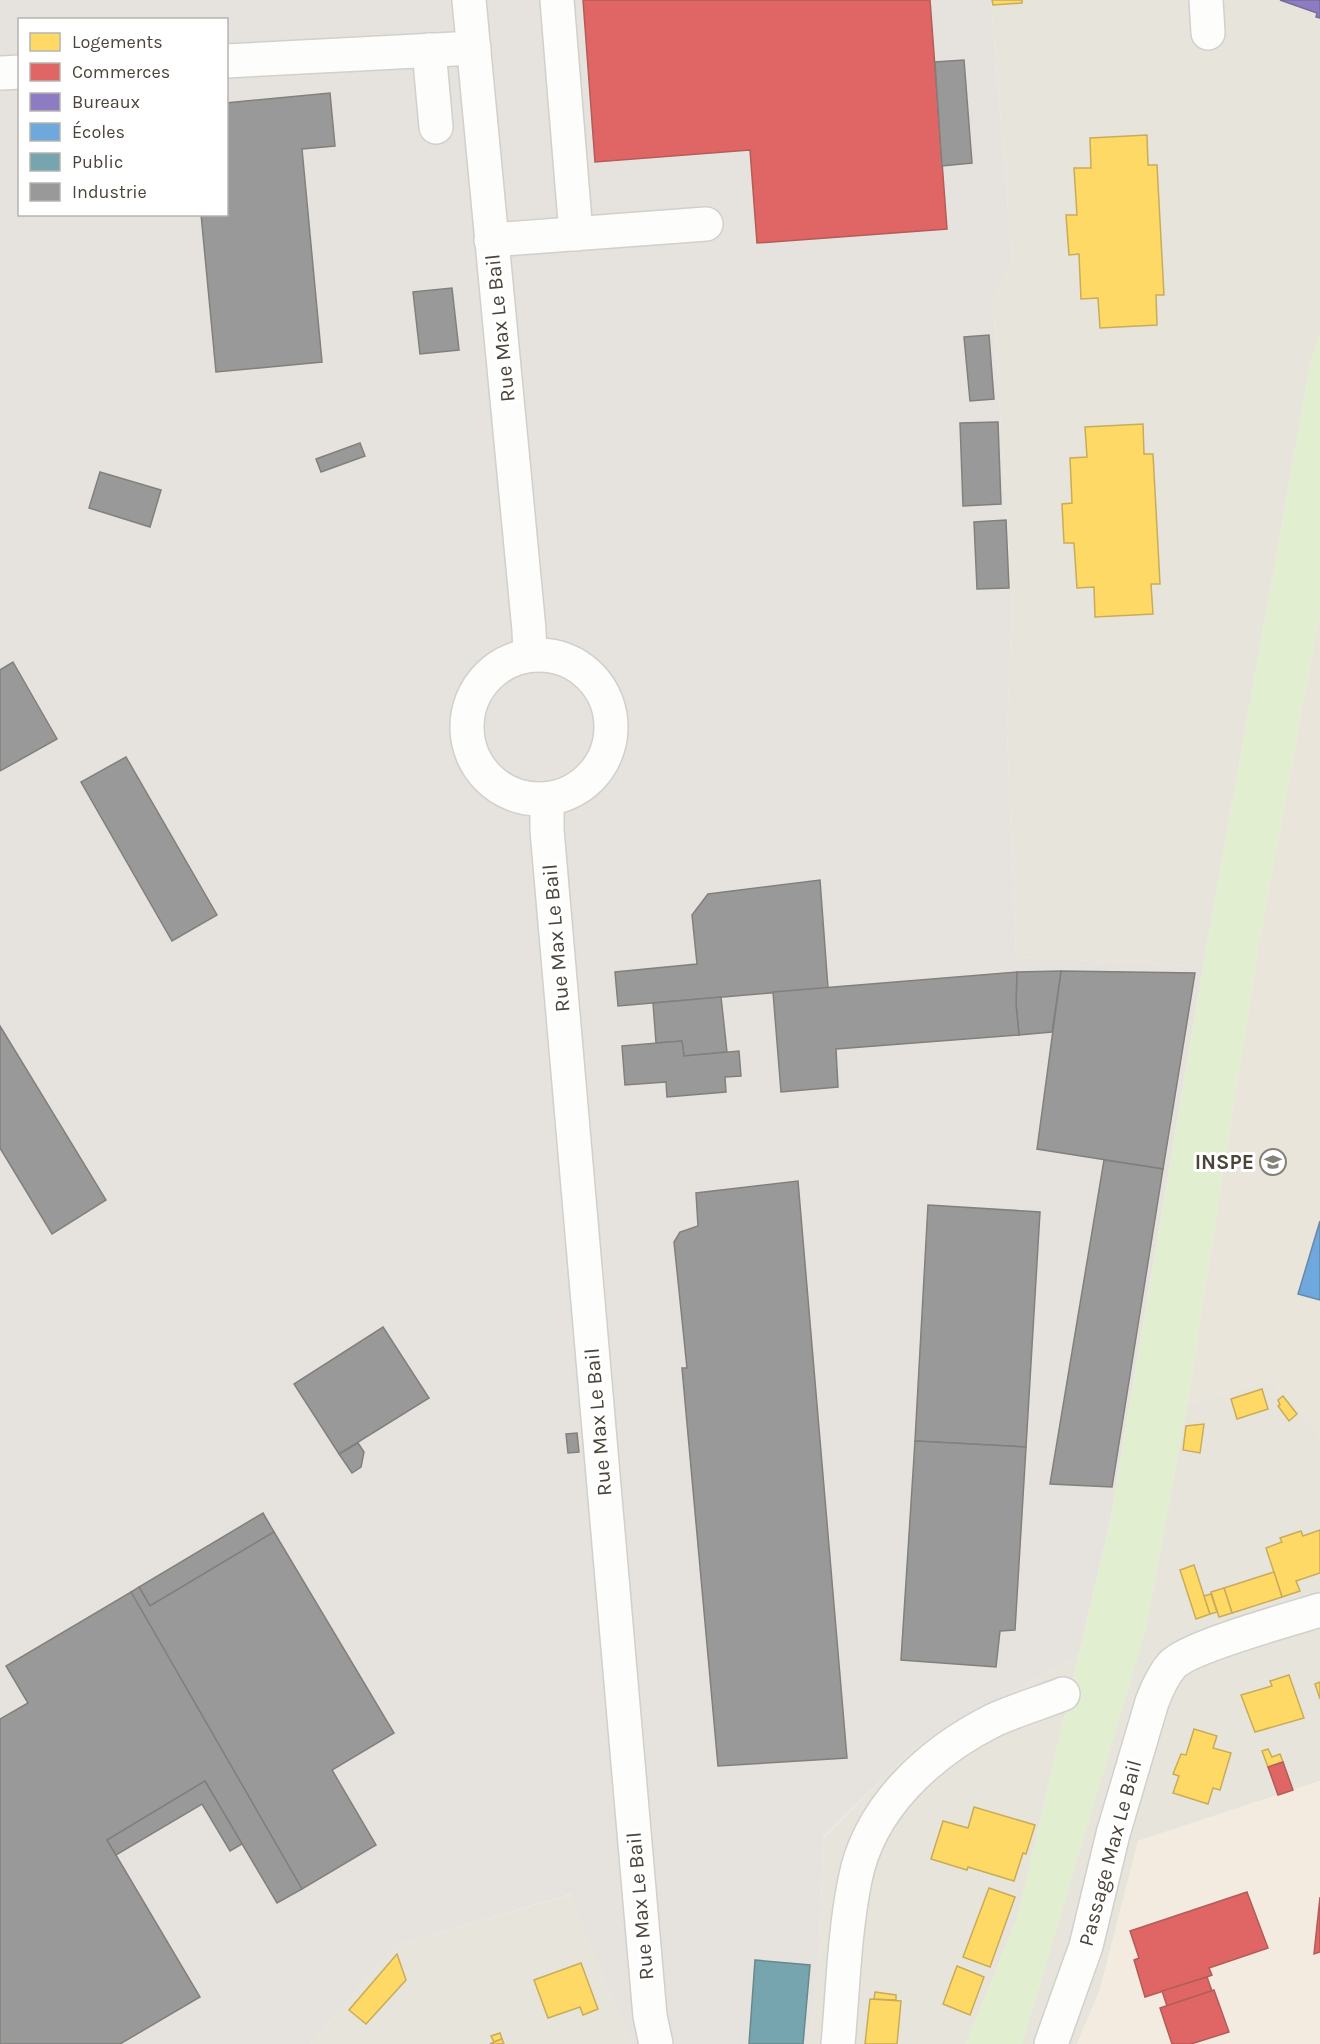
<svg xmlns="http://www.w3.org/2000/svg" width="1320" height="2044" font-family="Karla,sans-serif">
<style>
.residential{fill:#e7e4dc}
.commercial{fill:#f3ebdf}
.industrial{fill:#e6e2de;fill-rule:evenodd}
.education{fill:#eae5da}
.green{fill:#e1eecf}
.parking{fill:#e6e3df}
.homes{fill:#ffd966;stroke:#c9ac58;stroke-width:1.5}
.shops{fill:#e06666;stroke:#b35c58;stroke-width:1.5}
.offices{fill:#8e7cc3;stroke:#7a6b9a;stroke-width:1.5}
.schools{fill:#6fa8dc;stroke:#648aab;stroke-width:1.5}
.public{fill:#76a5af;stroke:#69888c;stroke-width:1.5}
.industry{fill:#999;stroke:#82807c;stroke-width:1.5}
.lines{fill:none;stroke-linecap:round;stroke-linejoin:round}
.minor-casing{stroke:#d2d0cb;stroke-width:36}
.minor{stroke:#fdfdfc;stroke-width:33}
.labels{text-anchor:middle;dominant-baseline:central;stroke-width:6;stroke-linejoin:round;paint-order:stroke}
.street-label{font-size:21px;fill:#4b4439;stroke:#fff}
.poi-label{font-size:21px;font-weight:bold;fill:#4b4439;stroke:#fff;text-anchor:end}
</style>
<rect width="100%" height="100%" fill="#f4f2ee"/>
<g class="residential">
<polygon points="991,0 1320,0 1320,333 1311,360 1203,967 1016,957 1007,731 1012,607 993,298 1012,261"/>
<polygon points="1269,1380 1290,1401 1292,1400 1320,1438 1320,1781 1138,1841 1100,1990 1077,2044 1022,2044 1146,1628 1187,1405"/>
<polygon points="1079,1654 1018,1916 966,2044 809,2044 820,1942 823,1838 915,1747"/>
<polygon points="572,1894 631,2044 311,2044 395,1946"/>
</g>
<polygon class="commercial" points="1320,1781 1320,2044 1077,2044 1100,1990 1138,1841"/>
<path class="industrial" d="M0,0H991L1012,261L993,298L1012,607L1007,731L1016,957L1203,967L1110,1521L1079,1654L915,1747L823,1837L820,1942L809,2044H631L571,1894L395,1946L311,2044H0ZM20,20H226V214H20Z"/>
<polygon class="education" points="1320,612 1320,1438 1292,1400 1290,1401 1269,1380 1187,1405 1259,943"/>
<polygon class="green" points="1320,333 1320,612 1259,943 1187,1405 1146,1628 1022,2044 966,2044 1018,1916 1110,1521 1203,967 1311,360"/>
<polygon class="parking" points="692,610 843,619 826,750 634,764 639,724 660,719 659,702 632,688 616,658"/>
<g class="homes">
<polygon points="992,0 1022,0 1022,3 993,5"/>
<polygon points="1147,135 1148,165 1157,165 1164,295 1156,295 1157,325 1100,328 1098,298 1081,299 1079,254 1069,255 1066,215 1077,215 1074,168 1091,168 1090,138"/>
<polygon points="1143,424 1144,454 1153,454 1160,584 1151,584 1153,614 1095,617 1094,587 1077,588 1074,543 1064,543 1062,504 1072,503 1070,458 1087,457 1085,427"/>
<polygon points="1262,1389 1268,1409 1237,1419 1231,1399"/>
<polygon points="1283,1396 1297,1414 1289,1421 1278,1406 1280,1405 1278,1400"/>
<polygon points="1204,1424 1200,1453 1183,1450 1186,1426"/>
<polygon points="1320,1530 1320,1573 1296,1581 1300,1591 1282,1597 1266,1548 1282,1542 1280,1538 1301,1531 1303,1536"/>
<polygon points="1194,1565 1210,1614 1196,1619 1180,1570"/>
<polygon points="1274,1572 1282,1597 1232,1613 1224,1588"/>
<polygon points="1224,1588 1232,1613 1219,1617 1211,1592"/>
<polygon points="1211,1594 1217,1612 1210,1614 1204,1596"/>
<polygon points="1289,1675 1304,1718 1255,1732 1241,1695 1272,1686 1270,1681"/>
<polygon points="1320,1682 1320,1699 1315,1684"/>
<polygon points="1194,1729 1217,1736 1213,1748 1231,1753 1220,1790 1213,1788 1208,1804 1173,1793 1179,1776 1173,1774 1181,1754 1186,1755"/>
<polygon points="1268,1749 1272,1757 1280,1754 1283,1762 1268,1767 1262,1751"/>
<polygon points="974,1807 1035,1825 1026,1854 1023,1853 1014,1881 968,1867 967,1870 931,1859 943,1821 968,1828"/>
<polygon points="989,1888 1015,1897 990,1967 963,1957"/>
<polygon points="397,1954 406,1980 366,2024 349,2010"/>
<polygon points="581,1963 598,2009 583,2015 580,2007 548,2018 534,1980"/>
<polygon points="957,1966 984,1977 970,2015 943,2004"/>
<polygon points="875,1992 896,1995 896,2000 874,1999"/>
<polygon points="870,1999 901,2001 897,2044 865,2044"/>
<polygon points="500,2033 502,2039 494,2042 491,2036"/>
<polygon points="502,2039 504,2044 490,2044 494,2042"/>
</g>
<g class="shops">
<polygon points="583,0 930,0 947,229 757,243 750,150 595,162"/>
<polygon points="1283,1762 1293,1790 1278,1795 1268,1767"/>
<polygon points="1247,1892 1268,1948 1209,1968 1212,1975 1207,1977 1145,1997 1134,1960 1139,1958 1130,1931"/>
<polygon points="1320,1897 1320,1952 1314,1954"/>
<polygon points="1207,1977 1212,1991 1167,2006 1162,1991"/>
<polygon points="1214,1990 1229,2032 1191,2044 1172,2044 1160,2008"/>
</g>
<polygon class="offices" points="1280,0 1320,0 1320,18 1316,17 1317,13"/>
<polygon class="schools" points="1320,1221 1320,1300 1298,1294"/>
<polygon class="public" points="755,1960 810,1965 803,2044 749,2044"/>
<g class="industry">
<polygon points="964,60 972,163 942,166 935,62"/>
<polygon points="330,93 335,146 302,149 322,362 216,372 201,214 226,214 226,103"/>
<polygon points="452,288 459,350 420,354 413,292"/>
<polygon points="989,335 994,399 970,401 964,337"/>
<polygon points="998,422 1001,504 963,506 960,423"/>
<polygon points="360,443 365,456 321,472 316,459"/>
<polygon points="100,472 161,490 150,527 89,508"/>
<polygon points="1006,520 1009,588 977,589 974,522"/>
<polygon points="13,662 57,739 0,771 0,670"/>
<polygon points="126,757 217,915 172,941 81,782"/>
<polygon points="820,880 828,988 618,1006 615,972 697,964 692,915 708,894"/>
<polygon points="1061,971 1195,973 1163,1169 1037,1149"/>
<polygon points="1061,971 1052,1032 1019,1035 1016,1004 1017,972"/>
<polygon points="1017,972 1016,1004 1019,1035 836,1049 838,1087 781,1092 773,992"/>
<polygon points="721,997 727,1052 684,1056 682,1041 656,1043 653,1003"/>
<polygon points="0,1026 106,1200 52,1234 0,1148"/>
<polygon points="682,1041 684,1056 739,1051 741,1076 725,1077 726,1092 667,1097 666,1082 625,1085 622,1046"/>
<polygon points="1104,1160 1163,1169 1112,1487 1050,1484"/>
<polygon points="798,1181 847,1758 718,1766 682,1368 687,1368 674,1242 680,1232 698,1226 696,1193"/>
<polygon points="928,1205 1040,1212 1026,1447 915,1441"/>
<polygon points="383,1327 429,1398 339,1454 294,1384"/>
<polygon points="577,1433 579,1452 568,1453 566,1434"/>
<polygon points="915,1441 1026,1447 1015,1630 1000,1631 996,1667 901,1660"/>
<polygon points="358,1443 364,1452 361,1467 352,1473 339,1454"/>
<polygon points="263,1513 274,1532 150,1606 139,1587"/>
<polygon points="274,1532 394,1733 332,1770 376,1845 302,1889 131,1592 139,1587 150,1606"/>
<polygon points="131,1592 302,1889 277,1903 205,1781 107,1840 200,1997 120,2044 0,2044 0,1719 28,1703 6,1666"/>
<polygon points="205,1781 242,1844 230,1851 202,1804 116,1855 107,1840"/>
</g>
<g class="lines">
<defs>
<g id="minor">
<polyline points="469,0 529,630 530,655"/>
<polyline points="557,0 576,234"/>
<polyline points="1206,0 1208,33"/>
<polyline points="429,50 436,127"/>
<polyline points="226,61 474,48"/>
<polyline points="2,73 20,72"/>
<polyline points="491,240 706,224"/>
<circle cx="539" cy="727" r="72"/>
<polyline points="547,799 547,830 650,2016 656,2044"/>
<path d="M838,2044C843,1990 844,1934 855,1880C869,1807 930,1752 994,1720C1016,1710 1040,1703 1063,1694"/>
<path d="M1051,2044L1086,1946L1113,1834L1152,1702C1157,1689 1163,1675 1172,1665C1188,1647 1291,1619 1320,1610"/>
</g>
</defs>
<use href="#minor" class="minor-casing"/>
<use href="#minor" class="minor"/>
</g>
<defs>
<symbol id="university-ring" viewBox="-11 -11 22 22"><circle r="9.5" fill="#fff" stroke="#868178" stroke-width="1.5"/><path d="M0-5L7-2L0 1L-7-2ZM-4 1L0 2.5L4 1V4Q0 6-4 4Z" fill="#868178"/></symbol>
</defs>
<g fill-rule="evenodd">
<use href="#university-ring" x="1258" y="1147" width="30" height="30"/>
</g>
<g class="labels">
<g class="street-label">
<text transform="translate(500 328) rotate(-96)">Rue Max Le Bail</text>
<text transform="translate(556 938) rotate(-95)">Rue Max Le Bail</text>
<text transform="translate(598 1422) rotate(-95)">Rue Max Le Bail</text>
<text transform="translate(1110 1853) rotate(-75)">Passage Max Le Bail</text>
<text transform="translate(640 1906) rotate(-95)">Rue Max Le Bail</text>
</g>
<g class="poi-label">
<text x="1254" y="1162">INSPE</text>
</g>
</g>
<rect x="18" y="18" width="210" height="198" fill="#ffffff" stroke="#b7b4b0" stroke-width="1.5"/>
<rect x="30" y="33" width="30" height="18" fill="#ffd966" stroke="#b7b4b0" stroke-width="1.5"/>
<text x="72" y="48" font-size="18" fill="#4b4439">Logements</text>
<rect x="30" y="63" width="30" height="18" fill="#e06666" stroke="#b7b4b0" stroke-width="1.5"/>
<text x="72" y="78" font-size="18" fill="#4b4439">Commerces</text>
<rect x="30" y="93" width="30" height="18" fill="#8e7cc3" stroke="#b7b4b0" stroke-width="1.5"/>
<text x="72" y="108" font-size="18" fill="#4b4439">Bureaux</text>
<rect x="30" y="123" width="30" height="18" fill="#6fa8dc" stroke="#b7b4b0" stroke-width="1.5"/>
<text x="72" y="138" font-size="18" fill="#4b4439">Écoles</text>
<rect x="30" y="153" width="30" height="18" fill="#76a5af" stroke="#b7b4b0" stroke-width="1.5"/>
<text x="72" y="168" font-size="18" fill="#4b4439">Public</text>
<rect x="30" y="183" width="30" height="18" fill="#999999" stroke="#b7b4b0" stroke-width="1.5"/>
<text x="72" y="198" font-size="18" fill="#4b4439">Industrie</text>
</svg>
